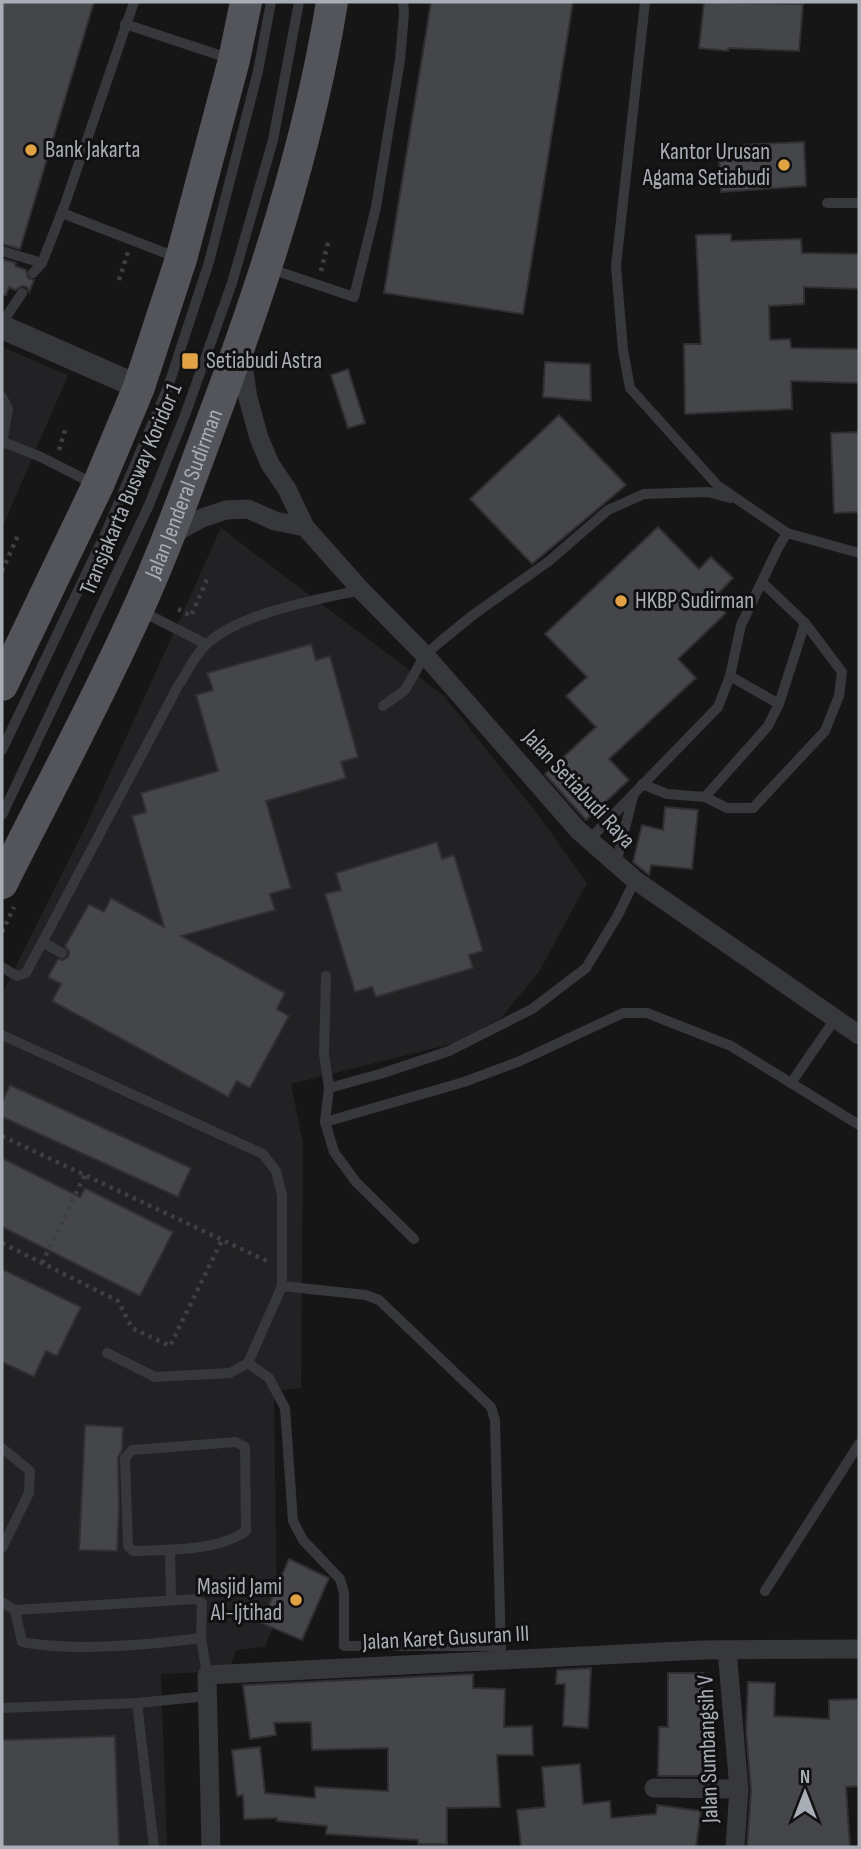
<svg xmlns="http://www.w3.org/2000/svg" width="861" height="1849" font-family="'Sofia Sans Condensed',sans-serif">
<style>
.built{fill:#222224}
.building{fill:#45464a;stroke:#303033;stroke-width:2}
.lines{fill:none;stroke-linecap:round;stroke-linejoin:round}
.path{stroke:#3d3f43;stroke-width:4.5;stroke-dasharray:3.5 5;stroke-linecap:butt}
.service{stroke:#37383c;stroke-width:10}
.minor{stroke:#37383c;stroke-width:19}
.tertiary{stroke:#37383c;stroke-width:24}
.primary{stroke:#53555b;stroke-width:32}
.poi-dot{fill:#e0a244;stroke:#111112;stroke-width:2.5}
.labels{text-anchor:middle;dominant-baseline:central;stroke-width:6;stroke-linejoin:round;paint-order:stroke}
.poi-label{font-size:23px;fill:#a9aeb6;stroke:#111112;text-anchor:start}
.street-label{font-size:23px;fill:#a9aeb6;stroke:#111112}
</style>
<rect width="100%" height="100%" fill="#161617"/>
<g class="built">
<polygon points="2,347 68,375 2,528"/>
<polygon points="221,528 445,697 542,820 587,883 539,972 501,1018 459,1042 291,1084 303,1143 301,1388 274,1391 277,1616 265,1647 236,1650 229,1671 161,1674 167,1847 2,1847 2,994 85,828"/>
</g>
<g class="building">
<polygon points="2,2 94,2 20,249 2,244"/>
<polygon points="431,2 573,2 523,314 384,293"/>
<polygon points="704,2 803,4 799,51 728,48 728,51 699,48"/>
<polygon points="804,142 806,186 721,192 718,146"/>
<polygon points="731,234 731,241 801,239 802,253 859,254 859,289 804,287 804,304 769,306 770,340 790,339 791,348 859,349 859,383 791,381 792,409 685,414 684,344 701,344 696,235"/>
<polygon points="2,259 16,263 15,266 26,270 28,278 34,280 29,292 27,287 22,286 15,290 9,287 6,295 2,295"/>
<polygon points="545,362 590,364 591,401 543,397"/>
<polygon points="348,369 365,423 348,428 331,375"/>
<polygon points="559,415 626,485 532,564 470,499"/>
<polygon points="859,432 859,512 834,513 831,433"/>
<polygon points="658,527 699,569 711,557 733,578 713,599 726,613 678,659 696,678 609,759 629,780 586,820 545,774 596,727 566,696 587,677 545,634"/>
<polygon points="311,644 316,660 330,656 358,757 341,762 346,778 266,801 291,888 270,894 275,910 181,936 285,993 277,1009 289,1016 250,1088 237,1081 228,1097 52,1001 61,984 48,977 58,959 63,960 68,957 69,952 65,946 89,904 104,912 111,898 164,927 132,816 146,812 141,793 218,771 196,695 213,690 207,673"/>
<polygon points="665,807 698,810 692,869 651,865 649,875 633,862 642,825 663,830"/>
<polygon points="437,842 442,859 454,855 483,951 469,955 473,968 376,997 372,987 355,992 325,894 341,890 336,873"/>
<polygon points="10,1085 191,1168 178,1197 2,1117 2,1102"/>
<polygon points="2,1158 80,1197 85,1188 173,1232 140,1296 2,1227"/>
<polygon points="2,1269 81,1307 57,1356 46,1351 34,1377 2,1362"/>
<polygon points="85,1425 123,1427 122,1450 118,1458 119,1510 117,1551 79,1550"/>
<polygon points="289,1559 329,1578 302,1640 261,1623"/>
<polygon points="591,1668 588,1728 563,1726 565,1684 556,1684 557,1670"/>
<polygon points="668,1673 703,1673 704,1776 658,1776 659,1727 668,1727"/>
<polygon points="473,1674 473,1688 505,1689 504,1727 532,1726 533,1755 497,1755 500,1807 447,1808 447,1844 418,1844 418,1840 326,1834 327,1826 277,1821 277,1818 244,1819 243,1795 237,1796 232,1750 260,1747 265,1793 315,1798 315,1787 388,1791 388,1748 312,1750 311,1722 274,1723 276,1735 250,1739 243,1685"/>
<polygon points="748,1682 775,1683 774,1716 829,1719 829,1700 858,1699 859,1786 846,1787 850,1847 747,1847 751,1790 746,1731"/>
<polygon points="115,1736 119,1847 2,1847 2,1740"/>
<polygon points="580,1764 583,1804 610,1801 611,1818 656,1814 657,1805 701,1811 696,1847 521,1847 517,1810 545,1807 542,1767"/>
</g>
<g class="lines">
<g class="path">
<polyline points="321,271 329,239"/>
<polyline points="119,280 128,252"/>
<polyline points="59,450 66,427"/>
<polyline points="2,571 19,533"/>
<polyline points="178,609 191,616 207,579"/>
<polyline points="2,932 14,907"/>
<polyline points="2,1136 267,1261"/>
<polyline points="2,1243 118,1301 132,1328 170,1346 222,1240"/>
<polyline points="42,1263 85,1175"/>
</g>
<g class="service">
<polyline points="645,2 616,266 623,350 630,388 718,486 787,533 859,553"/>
<polyline points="125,24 231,59"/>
<polyline points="827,203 859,203"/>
<polyline points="62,213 178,258"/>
<polyline points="2,251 42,263 33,273"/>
<polyline points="42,263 65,204 134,2"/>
<polyline points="271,269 354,297 376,207 400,60 404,13 403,2"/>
<polyline points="2,323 22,293"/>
<polyline points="2,397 8,409 2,444"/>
<polyline points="3,442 41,457 94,484"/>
<polyline points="141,611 206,644"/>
<polyline points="730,676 779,704"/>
<polyline points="383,706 405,690 425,655 441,641 473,615 549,561 608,510 644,494 708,492 730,498"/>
<polyline points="2,750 107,530 168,387 209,262 258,71 271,2"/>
<polyline points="642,784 667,794 705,797 768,726 779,704 805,623 762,582"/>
<polyline points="705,797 727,808 753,808 825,731 839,696 842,672 805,623"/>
<polyline points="2,815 149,505 185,415 232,283 273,140 299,2"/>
<polyline points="589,840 718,707 730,676 741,625 778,548 787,533"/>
<polyline points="616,863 634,793"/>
<polyline points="42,942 62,953"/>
<path d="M2,967L17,976L26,973L178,686C187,673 196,652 209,642C244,612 316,600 361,590"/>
<polyline points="326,976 324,1054 329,1088 325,1122 334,1152 356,1182 414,1239"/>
<polyline points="2,1035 263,1154 276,1171 282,1195 282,1286 248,1363 269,1378 285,1408 293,1521 303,1540 340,1579 344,1593 344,1646 501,1646"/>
<polyline points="791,1083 835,1019"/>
<polyline points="329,1088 380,1074 449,1051 532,1009 586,968 618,915 635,880"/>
<polyline points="325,1122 464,1082 520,1061 623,1013 647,1013 731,1046 859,1125"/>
<polyline points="282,1286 366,1295 379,1300 491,1407 495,1420 501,1653"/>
<polyline points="107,1353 155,1377 230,1373 248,1363"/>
<path d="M236,1442L245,1447L246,1531C219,1551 166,1550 133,1551L128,1546L125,1458L132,1450Z"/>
<polyline points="2,1448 30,1471 29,1493 2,1548"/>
<polyline points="170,1550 171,1600"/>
<polyline points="765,1591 859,1444"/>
<path d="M2,1602L15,1610L22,1642C74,1652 147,1645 201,1638L207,1675"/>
<polyline points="15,1610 196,1599 202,1603 201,1638"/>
<polyline points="137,1703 154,1847"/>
<polyline points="2,1708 137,1703 208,1696"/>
</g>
<g class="minor">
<polyline points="241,353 248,398 259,438 270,464 287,489 305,527 361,590 425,655 578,830 635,880 859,1035"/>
<polyline points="169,536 202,518 226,510 248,509 275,521 305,527"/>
<polyline points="727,1650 739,1789 735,1847"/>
<polyline points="654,1788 739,1789"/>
<polyline points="211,1847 207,1675 702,1650 859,1649"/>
</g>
<polyline class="tertiary" points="2,327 139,387"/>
<g class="primary">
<polyline points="2,685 98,485 139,387 181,259 234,60 246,2"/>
<path id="s1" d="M2,883C48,791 97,701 139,607C165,549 187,489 209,429C261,291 308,149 332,2"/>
</g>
</g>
<g class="poi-dot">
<circle cx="31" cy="150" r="7"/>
<circle cx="784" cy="165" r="7"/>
<rect x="181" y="352" width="18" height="18" rx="3.5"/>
<circle cx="621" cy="601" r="7"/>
<circle cx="296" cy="1600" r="7"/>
</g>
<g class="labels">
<g class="poi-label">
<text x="45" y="150">Bank Jakarta</text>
<text x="770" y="152" text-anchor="end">Kantor Urusan<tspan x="770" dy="26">Agama Setiabudi</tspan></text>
<text x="206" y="361">Setiabudi Astra</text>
<text x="635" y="601">HKBP Sudirman</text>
<text x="282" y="1587" text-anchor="end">Masjid Jami<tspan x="282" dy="26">Al-Ijtihad</tspan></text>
</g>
<g class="street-label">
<text transform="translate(131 489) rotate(-67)">Transjakarta Busway Koridor 1</text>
<text stroke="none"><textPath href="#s1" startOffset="430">Jalan Jenderal Sudirman</textPath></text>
<text transform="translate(579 789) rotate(47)">Jalan Setiabudi Raya</text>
<text transform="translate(446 1638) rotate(-3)">Jalan Karet Gusuran III</text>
<text transform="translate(708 1749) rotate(-92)">Jalan Sumbangsih V</text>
</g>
</g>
<rect width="861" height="1849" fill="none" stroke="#a9aeb6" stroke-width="7"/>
<g transform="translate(805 1793)" stroke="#111112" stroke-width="5" paint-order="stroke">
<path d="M0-5L12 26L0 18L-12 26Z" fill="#a9aeb6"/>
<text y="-10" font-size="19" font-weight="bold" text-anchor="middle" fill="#a9aeb6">N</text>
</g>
</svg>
